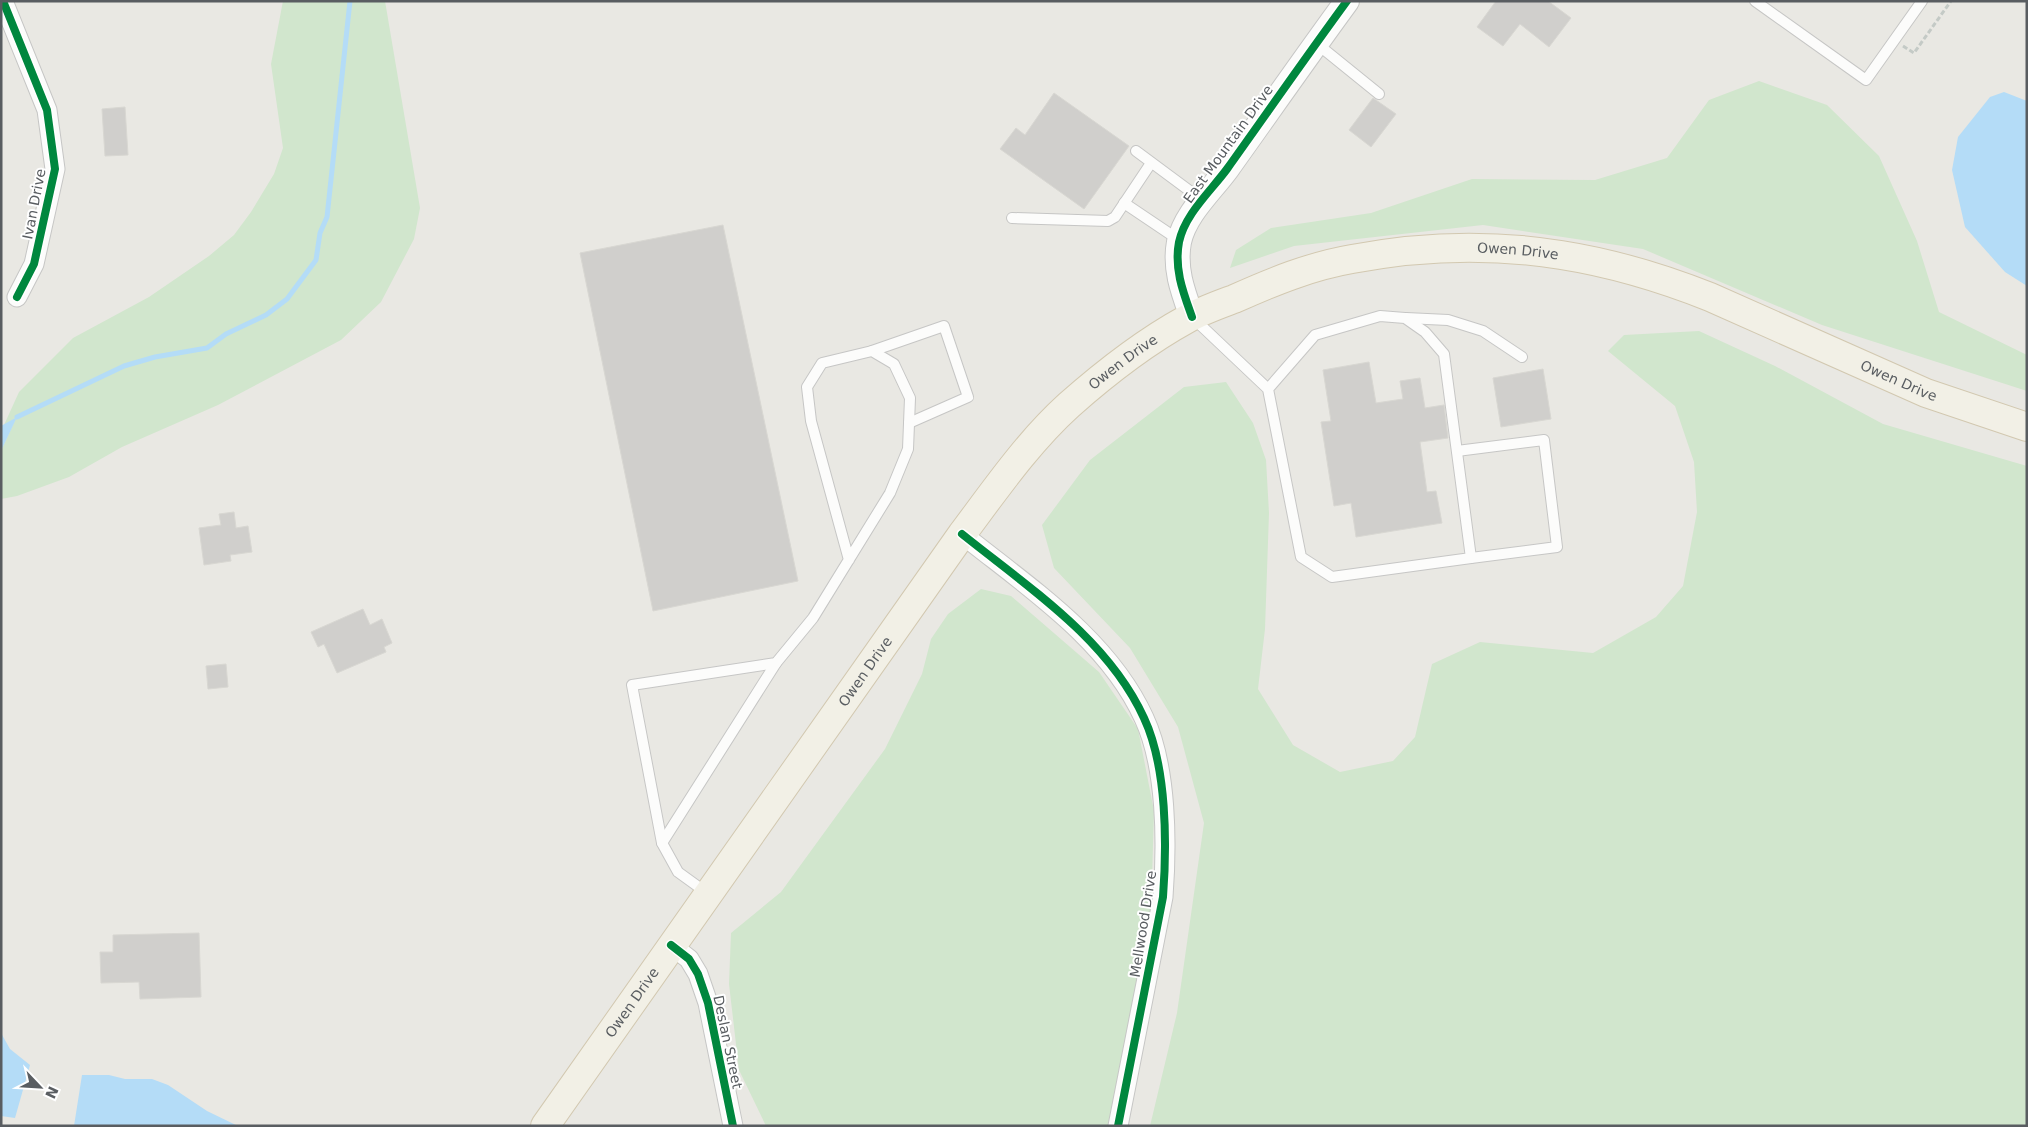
<svg xmlns="http://www.w3.org/2000/svg" width="2028" height="1127" font-family="'DejaVu Sans',sans-serif">
<style>
.green{fill:#d1e6cd}
.water{fill:#b4dcf7}
.lines{fill:none;stroke-linecap:round;stroke-linejoin:round}
.stream{stroke:#b4dcf7;stroke-width:5}
.building{fill:#d0cfcc;stroke:#d8d7d2}
.service-casing{stroke:#c6c6c5;stroke-width:12}
.minor-casing{stroke:#c6c6c5;stroke-width:21}
.tertiary-casing{stroke:#c6c6c5;stroke-width:26}
.primary-casing{stroke:#d2c8b0;stroke-width:30}
.path{stroke:#c4cac6;stroke-width:3;stroke-dasharray:5 2.5;stroke-linecap:butt}
.service{stroke:#fcfcfb;stroke-width:10}
.minor{stroke:#fcfcfb;stroke-width:19}
.tertiary{stroke:#fcfcfb;stroke-width:24}
.primary{stroke:#f2f0e6;stroke-width:28}
.cycleway-casing{stroke:#fff;stroke-width:11}
.cycleway{stroke:#00873e;stroke-width:8}
.labels{text-anchor:middle;dominant-baseline:central;stroke-width:4;stroke-linejoin:round;paint-order:stroke}
.street-label{font-size:14px;fill:#595d61;stroke:#fff}
</style>
<rect width="100%" height="100%" fill="#e9e8e3"/>
<g class="green">
<polygon points="283,1 385,1 420,208 414,239 381,302 341,340 218,405 122,447 69,477 17,496 1,499 1,451 16,418 4,425 19,392 73,338 149,297 209,256 234,235 251,212 274,174 283,148 271,64"/>
<polygon points="1759,81 1827,105 1879,156 1917,241 1939,312 2027,355 2027,391 1822,325 1643,249 1483,225 1294,246 1230,268 1236,250 1271,228 1371,213 1472,179 1595,180 1667,158 1709,100"/>
<polygon points="1699,331 1775,366 1883,424 2027,466 2027,1126 1150,1126 1177,1013 1204,823 1178,727 1130,648 1054,568 1042,525 1090,460 1184,387 1226,382 1253,423 1266,460 1269,513 1265,629 1258,689 1293,745 1340,772 1393,761 1415,737 1432,664 1480,642 1593,653 1656,617 1683,586 1697,512 1694,462 1675,406 1608,351 1624,335"/>
<polygon points="981,589 1011,596 1099,672 1138,729 1154,811 1151,915 1109,1126 766,1126 739,1070 729,984 731,933 781,892 885,749 922,674 931,639 948,614"/>
</g>
<g class="water">
<polygon points="2004,92 2027,101 2027,286 2005,272 1965,227 1952,170 1958,137 1990,97"/>
<polygon points="17,417 1,451 1,426"/>
<polygon points="1,1033 10,1049 30,1065 15,1118 1,1116"/>
<polygon points="82,1075 109,1075 125,1079 152,1079 168,1085 207,1111 238,1126 74,1126"/>
</g>
<g class="lines">
<polyline class="stream" points="17,417 124,366 155,357 207,348 226,334 266,315 287,299 316,260 320,233 327,217 350,1"/>
</g>
<g class="building">
<polygon points="1496,1 1548,1 1571,18 1549,47 1520,24 1503,46 1477,27"/>
<polygon points="1054,93 1129,146 1084,209 1000,149 1016,128 1025,135"/>
<polygon points="1373,98 1396,114 1371,147 1349,130"/>
<polygon points="125,107 128,155 105,156 102,109"/>
<polygon points="723,225 798,581 653,611 580,253"/>
<polygon points="1369,362 1376,403 1403,399 1400,381 1420,378 1425,408 1444,405 1448,438 1420,442 1427,492 1436,491 1442,523 1356,537 1351,503 1334,506 1321,422 1331,421 1323,370"/>
<polygon points="1543,369 1551,419 1501,427 1493,378"/>
<polygon points="234,512 236,528 248,526 252,552 230,555 231,561 204,565 199,528 221,525 219,514"/>
<polygon points="363,609 370,625 382,619 392,643 384,647 386,652 337,673 324,644 318,647 311,632"/>
<polygon points="226,664 228,687 208,689 206,666"/>
<polygon points="199,933 201,997 140,999 139,982 101,983 100,952 113,952 113,935"/>
</g>
<g class="lines">
<defs>
<g id="service">
<polyline points="1755,1 1866,80 1922,1"/>
<polyline points="1316,43 1379,94"/>
<polyline points="1136,151 1202,200"/>
<polyline points="1124,203 1179,240"/>
<polyline points="1012,218 1108,221 1115,217 1151,163"/>
<polyline points="1192,317 1268,389 1301,557 1332,577 1471,558 1444,354 1425,332 1405,318 1380,316 1315,335 1268,389"/>
<polyline points="1406,318 1448,320 1483,331 1522,357"/>
<polyline points="872,351 944,326 968,397 909,423"/>
<polyline points="1457,451 1544,440 1557,547 1471,558"/>
<polyline points="662,843 776,663"/>
<polyline points="707,893 678,872 662,843 632,685 776,663 813,618 890,493 908,449 910,398 894,364 872,351 822,363 807,387 811,421 849,560"/>
</g>
<g id="minor">
<polyline points="3,1 47,110 55,169 34,264 17,297"/>
<path d="M962,534C1028,587 1108,639 1144,718C1167,767 1167,844 1163,897L1118,1126"/>
<polyline points="671,945 689,959 698,974 708,1003 733,1126"/>
</g>
<path id="tertiary" d="M1192,317C1183,292 1174,269 1179,242C1185,214 1210,192 1227,169C1267,113 1306,57 1347,1"/>
<g id="primary">
<path id="s1" d="M545,1126L962,534C995,490 1028,442 1069,405C1104,374 1145,342 1187,319C1201,311 1218,305 1234,299C1272,282 1311,266 1352,259C1420,246 1493,244 1561,255C1612,263 1662,278 1710,297L1926,393L2027,427"/>
</g>
</defs>
<use href="#service" class="service-casing"/>
<use href="#minor" class="minor-casing"/>
<use href="#tertiary" class="tertiary-casing"/>
<use href="#primary" class="primary-casing"/>
<polyline class="path" points="1903,46 1914,53 1951,1"/>
<use href="#service" class="service"/>
<use href="#minor" class="minor"/>
<use href="#tertiary" class="tertiary"/>
<use href="#primary" class="primary"/>
<defs>
<g id="cycleway">
<polyline points="3,1 47,110 55,169 34,264 17,297"/>
<path d="M1192,317C1183,292 1174,269 1179,242C1185,214 1210,192 1227,169C1267,113 1306,57 1347,1"/>
<path d="M962,534C1028,587 1108,639 1144,718C1167,767 1167,844 1163,897L1118,1126"/>
<polyline points="671,945 689,959 698,974 708,1003 733,1126"/>
</g>
</defs>
<use href="#cycleway" class="cycleway-casing"/>
<use href="#cycleway" class="cycleway"/>
</g>
<g class="labels">
<g class="street-label">
<text transform="translate(1228 144) rotate(-54)">East Mountain Drive</text>
<text transform="translate(34 204) rotate(-79)">Ivan Drive</text>
<text stroke="none"><textPath href="#s1" startOffset="1381">Owen Drive</textPath></text>
<text stroke="none"><textPath href="#s1" startOffset="961">Owen Drive</textPath></text>
<text stroke="none"><textPath href="#s1" startOffset="1786">Owen Drive</textPath></text>
<text stroke="none"><textPath href="#s1" startOffset="556">Owen Drive</textPath></text>
<text transform="translate(1143 924) rotate(-81)">Mellwood Drive</text>
<text stroke="none"><textPath href="#s1" startOffset="151">Owen Drive</textPath></text>
<text transform="translate(728 1042) rotate(78)">Deslan Street</text>
</g>
</g>
<rect width="2028" height="1127" fill="none" stroke="#595d61" stroke-width="5"/>
<g transform="translate(40 1087) rotate(115)" stroke="#ffffff" stroke-width="4" paint-order="stroke">
<path d="M0-4L9 19L0 12L-9 19Z" fill="#595d61"/>
<text y="-8" font-size="14" font-weight="bold" text-anchor="middle" fill="#595d61">N</text>
</g>
</svg>
